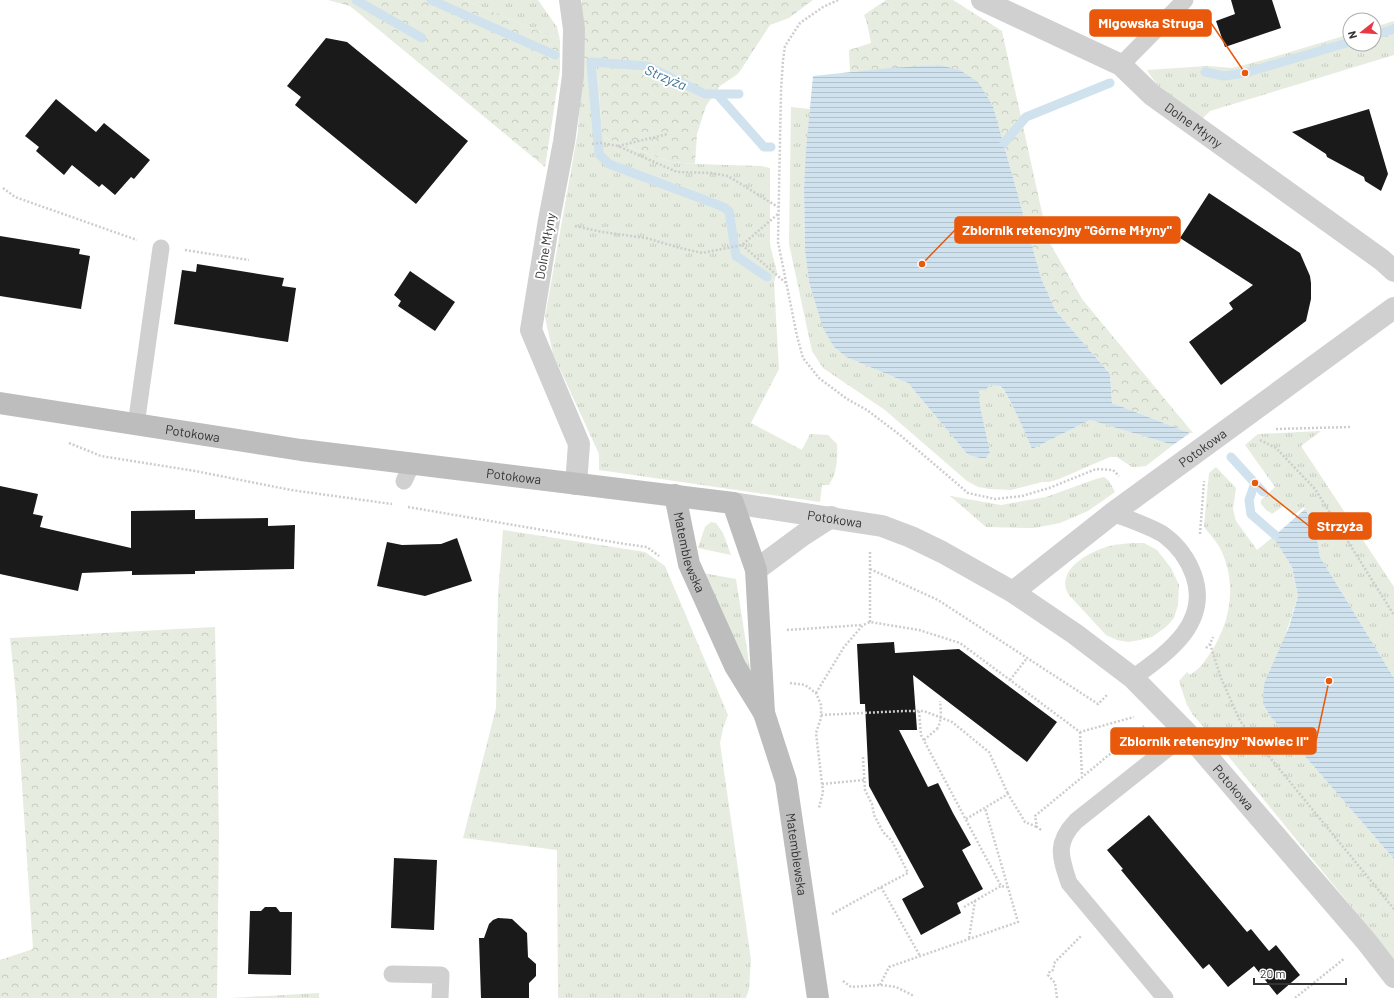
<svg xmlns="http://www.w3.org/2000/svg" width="1394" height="998" font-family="Barlow,sans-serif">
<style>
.grass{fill:url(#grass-tufts)}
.forest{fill:url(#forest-crowns)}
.water{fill:url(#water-rules)}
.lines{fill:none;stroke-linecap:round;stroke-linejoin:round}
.stream{stroke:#cfe2ee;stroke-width:9}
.building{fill:#1a1a1a}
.path{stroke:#cdcdcd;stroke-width:2.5;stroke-dasharray:2 2;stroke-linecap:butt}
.lane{stroke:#d0d0d0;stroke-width:17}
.street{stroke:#d0d0d0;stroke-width:22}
.secondary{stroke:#bdbdbd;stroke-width:22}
.path-bridge{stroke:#cdcdcd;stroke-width:2.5;stroke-dasharray:2 2;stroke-linecap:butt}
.labels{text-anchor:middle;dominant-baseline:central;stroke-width:4;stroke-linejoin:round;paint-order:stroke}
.street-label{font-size:13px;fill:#333;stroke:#fff}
.water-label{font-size:14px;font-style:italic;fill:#3f7597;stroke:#fff}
.leader{fill:none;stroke:#e8590c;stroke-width:1.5}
.callout-dot{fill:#e8590c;stroke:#fff;stroke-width:1.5}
.callout{fill:#e8590c;stroke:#e8590c;stroke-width:1.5}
.callout-label{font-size:14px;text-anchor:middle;font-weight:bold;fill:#fff}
</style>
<defs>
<pattern id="grass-tufts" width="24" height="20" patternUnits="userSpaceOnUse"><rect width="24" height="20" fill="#e6ecdf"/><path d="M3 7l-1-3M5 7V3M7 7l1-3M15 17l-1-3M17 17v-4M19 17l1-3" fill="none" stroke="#c6cbc0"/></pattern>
<pattern id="forest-crowns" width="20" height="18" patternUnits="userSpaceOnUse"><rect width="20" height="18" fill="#e6ecdf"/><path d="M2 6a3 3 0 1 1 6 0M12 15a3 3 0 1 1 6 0" fill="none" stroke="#c6cbc0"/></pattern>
<pattern id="water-rules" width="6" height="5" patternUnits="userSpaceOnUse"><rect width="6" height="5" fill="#cfe2ee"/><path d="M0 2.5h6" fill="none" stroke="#b2c2cd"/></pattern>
</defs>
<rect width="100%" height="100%" fill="#fff"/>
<g class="grass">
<polygon points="464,0 538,0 557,27 560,40"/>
<path d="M1394,21V55L1210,111L1202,119C1182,105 1159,92 1147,70L1208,66L1232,68L1263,60L1350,34V44H1374V27Z"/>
<path d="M582,68L598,74L602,137L671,162L695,164L761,166L770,168V245L777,272L774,282L779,369L751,423L802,450L810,434L828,435L837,444C838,458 837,473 829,485H822L820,502L599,470V454L553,354L545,317L578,131Z"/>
<path d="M791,107L810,109L804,189L805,251L809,282L834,347L846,357L908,383L968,455L980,458H986L990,452L980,406L979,390C986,386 993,383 1000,387C1008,391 1027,438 1032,449L1090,420L1173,445L1146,466L1138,467H1132L1117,457H1110L1059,479L1049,482H1042L1011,490L990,489L978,487L967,481L885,410L823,368L812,351L789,244Z"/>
<path d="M1321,431L1301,446L1394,587V678L1320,557C1317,537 1315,525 1304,507L1293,516L1285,505L1272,514L1269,511L1268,512L1261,504V500L1275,487L1245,445L1258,434Z"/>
<path d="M1216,467L1236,488L1233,509L1236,521L1257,550L1273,537L1292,567L1298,596L1263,704L1270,716L1394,859V959L1220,746L1193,715L1187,705L1179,681L1187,672L1190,675C1195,671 1201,667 1204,662C1229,630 1239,588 1221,550C1217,542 1210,534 1204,527L1209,473Z"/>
<polygon points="1104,477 1109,481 1115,492 1088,511 1060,523 1034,528 986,527 950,496 1001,505 1046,497 1096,479"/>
<polygon points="711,522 716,523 723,533 731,555 698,548 705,527"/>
<polygon points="503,530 645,552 665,566 728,715 723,728 720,743 751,960 749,989 746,998 558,998 557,850 463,838 496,708 498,595"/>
<path d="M1132,543H1144L1157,550L1171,568L1179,585L1178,605L1174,618L1166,627L1152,637L1140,640L1128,642L1117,640L1106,635L1069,595C1054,570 1090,551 1110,546C1117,544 1125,544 1132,543Z"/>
<polygon points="703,573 736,579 750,669 747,670"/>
<polygon points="319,993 319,998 230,998"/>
</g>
<g class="forest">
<polygon points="328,0 464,0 560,40 560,70 545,167 350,6"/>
<polygon points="582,0 813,0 789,18 770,25 738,74 720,86 706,106 697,134 695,164 671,162 602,137 598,74 582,68 581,31"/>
<polygon points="886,0 953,0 1002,31 1048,240 1082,299 1193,433 1190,433 1112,403 1110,374 1055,310 1041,278 993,106 979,83 939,65 850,72 849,50 871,43 867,23 864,15"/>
<polygon points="215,627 219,831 217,998 0,998 0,960 33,949 16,695 10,638"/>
</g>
<g class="water">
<path d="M939,65L960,70L979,83L993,106L1041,278L1055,310L1110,374L1112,403L1190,433L1173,445L1090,420L1032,449C1027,438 1008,392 1001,387C997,385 993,385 989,385L986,390H979L980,406L990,452L986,458H980L968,455L908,383L846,357L834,347L823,328L809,282L805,251L804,189L806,150L813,76L890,68Z"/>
<path d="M1305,509C1316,525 1317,539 1320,557L1394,678V859L1270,716L1263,704L1264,684L1289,627L1298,596L1292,567L1273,537Z"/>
</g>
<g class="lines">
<g class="stream">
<polyline points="356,0 422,38"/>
<polyline points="431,0 555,55"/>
<polyline points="1374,35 1394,29"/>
<polyline points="1205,72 1224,76 1245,73 1350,42"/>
<polyline points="717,94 764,147 771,147"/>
<polyline points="739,94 705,94 647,66 591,62 599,154 609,164 721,206 729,211 736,256 767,277"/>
<polyline points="1004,143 1026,117 1110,83"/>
<polyline points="1231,457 1263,492"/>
<polyline points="1255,483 1249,500 1251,514 1275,535"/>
</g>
</g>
<g class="building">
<polygon points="1231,0 1272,0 1281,28 1225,47 1216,21 1235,14"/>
<polygon points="326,38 347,42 468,141 416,204 295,105 301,97 287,86"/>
<polygon points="56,99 96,132 104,123 150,160 134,179 131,177 115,195 102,184 99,187 72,165 64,175 36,151 39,147 25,136"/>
<polygon points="1369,109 1388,174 1381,191 1365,181 1364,177 1327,157 1326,154 1292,132"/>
<polygon points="1209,193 1300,253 1310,276 1311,283 1311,299 1306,321 1221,385 1189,342 1233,309 1229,303 1253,285 1180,238"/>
<polygon points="0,236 80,249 79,254 90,256 81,309 0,296"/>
<polygon points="197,264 284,278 282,286 296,288 288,342 174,324 182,270 196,272"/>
<polygon points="410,271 455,302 435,331 398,306 401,301 394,295"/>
<polygon points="0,486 38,494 33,514 43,516 40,527 131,548 131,511 195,510 195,519 268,518 268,526 295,525 294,569 195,571 195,574 132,575 132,571 82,573 78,591 0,574"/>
<polygon points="457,538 472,581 425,596 377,586 387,542 402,545 441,544"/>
<polygon points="894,642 895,653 959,649 1057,722 1027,762 913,675 917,730 899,730 928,787 938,783 953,813 971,845 962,850 983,889 957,903 961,913 921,935 902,899 924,887 869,786 865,704 860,704 857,644"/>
<polygon points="1149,815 1247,932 1251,929 1269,951 1276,945 1300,975 1277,995 1254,966 1228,987 1209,964 1203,969 1121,870 1123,869 1107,850"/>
<polygon points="394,858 437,860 434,930 391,928"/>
<polygon points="265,907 276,907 280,912 292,912 291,975 248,974 250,911 261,911"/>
<polygon points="498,918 512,919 527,933 528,957 536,964 536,976 529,983 529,998 481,998 479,938 484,938 489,924 493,920"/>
</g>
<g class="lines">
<g class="path">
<polyline points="838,0 823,7 800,23 785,46 783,60 781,91 778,242 797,336 803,358 819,378 847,399 867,410 900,435 968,493 995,499 1022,496 1049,488 1096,469 1113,470 1119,476"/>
<polyline points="592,144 601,143 618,146 677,172 711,173 728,176 778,207"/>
<polyline points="618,146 668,134"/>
<polyline points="3,188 15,197 137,240"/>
<polyline points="575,226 602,232 646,238 680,248 702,253 742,245 778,214"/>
<polyline points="742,245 786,283"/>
<polyline points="185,250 249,260"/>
<polyline points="1276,429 1350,427"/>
<polyline points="1260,440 1276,448 1315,489 1394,615"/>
<polyline points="69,443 101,456 195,471 291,490 392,504"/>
<polyline points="408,507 625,544 647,547 659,556"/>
<polyline points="1200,534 1204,481"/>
<polyline points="870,552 870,622"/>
<polyline points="870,569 938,600 1098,704 1108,694"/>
<polyline points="787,630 862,625"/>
<polyline points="1210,644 1221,678 1240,721 1394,909"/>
<polyline points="1206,648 1210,644 1213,637"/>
<polyline points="1010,680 1027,658"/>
<polyline points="790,683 805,685 816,693 821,705 821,718 816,733 823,792 819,808"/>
<polyline points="816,693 844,647 863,625 870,622 919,630 960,643 1080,732 1134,717"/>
<polyline points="919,711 921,735 1001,886 1007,887"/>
<polyline points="821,715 904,711 924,711 952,722 989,752 1008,794"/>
<polyline points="1080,732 1082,776"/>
<polyline points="924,740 937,729"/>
<polyline points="863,757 865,790 872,804 874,815 883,832 892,841 908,873 881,887"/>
<polyline points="822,784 864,780"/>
<polyline points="966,819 1008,794 1025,822 1037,827"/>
<polyline points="1041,830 1037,827 1035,816 1144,726"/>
<polyline points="964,907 1001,886"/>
<polyline points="832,914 881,887 920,956"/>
<polyline points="969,938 975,901"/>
<polyline points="843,981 851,987 880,985 896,987 914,996"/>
<polyline points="880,985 889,967 1018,922 985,808"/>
<polyline points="1057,998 1055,983 1048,975 1050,971 1053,970 1055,962 1081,936"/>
<polyline points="1295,998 1345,958"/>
</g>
<g class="lane">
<polyline points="1121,65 1185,0"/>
<polyline points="136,425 161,248"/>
<polyline points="404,481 412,464"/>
<path d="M1113,513C1128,519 1152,527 1164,535C1179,546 1188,559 1194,576C1210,624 1167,653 1133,678"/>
<polyline points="392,974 441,975 440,998"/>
<path d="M1165,998L1069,883C1060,856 1055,843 1076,821L1187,733"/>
</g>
<g class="street">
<polyline points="570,0 574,29 573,76 564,142 549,220 531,330 579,444 576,484"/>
<path id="s1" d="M982,0L1121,65L1152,95L1382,260L1394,271"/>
<path id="s2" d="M733,503L882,526L911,537L942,552L1013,592L1075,634L1133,678L1187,733L1366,941L1394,977"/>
<polyline points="756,570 803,535 831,517"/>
<path id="s3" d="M1013,592L1113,513L1394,308"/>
</g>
<g class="secondary">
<path id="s4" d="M0,403L301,450L733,503L756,570L764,713"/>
<path id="s5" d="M675,495L689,564L735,666L764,713L786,781L818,998"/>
</g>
<path class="path-bridge" d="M937,729C942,721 941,710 940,701"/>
</g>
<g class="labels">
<g class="street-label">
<text stroke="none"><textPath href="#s1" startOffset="248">Dolne Młyny</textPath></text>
<text transform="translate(545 246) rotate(-80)">Dolne Młyny</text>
<text stroke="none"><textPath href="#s4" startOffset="195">Potokowa</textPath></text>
<text stroke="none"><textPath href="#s3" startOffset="238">Potokowa</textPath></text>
<text stroke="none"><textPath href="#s4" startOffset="519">Potokowa</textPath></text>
<text stroke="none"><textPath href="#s2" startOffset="103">Potokowa</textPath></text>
<text stroke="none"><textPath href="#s5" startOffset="59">Matemblewska</textPath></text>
<text stroke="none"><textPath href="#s2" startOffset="594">Potokowa</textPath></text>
<text stroke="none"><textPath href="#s5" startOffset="383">Matemblewska</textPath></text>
</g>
<g class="water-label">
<text transform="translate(666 77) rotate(23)">Strzyża</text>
</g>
</g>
<path class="leader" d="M1245 73L1211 23M922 264L955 230M1255 483L1309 526M1329 681L1316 741"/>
<g class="callout-dot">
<circle cx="1245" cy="73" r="4"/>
<circle cx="922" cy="264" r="4"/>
<circle cx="1255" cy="483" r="4"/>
<circle cx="1329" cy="681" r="4"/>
</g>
<g class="callout">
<rect x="1090" y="10" width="121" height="26" rx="4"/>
<rect x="955" y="217" width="225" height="26" rx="4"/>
<rect x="1309" y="513" width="62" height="26" rx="4"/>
<rect x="1111" y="728" width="205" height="26" rx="4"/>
</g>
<g class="callout-label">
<text x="1151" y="28">Migowska Struga</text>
<text x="1067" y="235">Zbiornik retencyjny "Górne Młyny"</text>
<text x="1340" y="531">Strzyża</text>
<text x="1214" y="746">Zbiornik retencyjny "Nowiec II"</text>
</g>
<g transform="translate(1362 32) rotate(253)"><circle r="19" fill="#ffffff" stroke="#adadad"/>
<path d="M0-3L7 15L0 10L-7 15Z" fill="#e63946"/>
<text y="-6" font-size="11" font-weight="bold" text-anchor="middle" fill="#333333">N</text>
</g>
<path d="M1254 978v6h92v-6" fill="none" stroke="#333333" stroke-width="2"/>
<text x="1260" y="978" font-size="12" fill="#333333" stroke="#ffffff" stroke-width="3" paint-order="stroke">20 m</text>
</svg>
